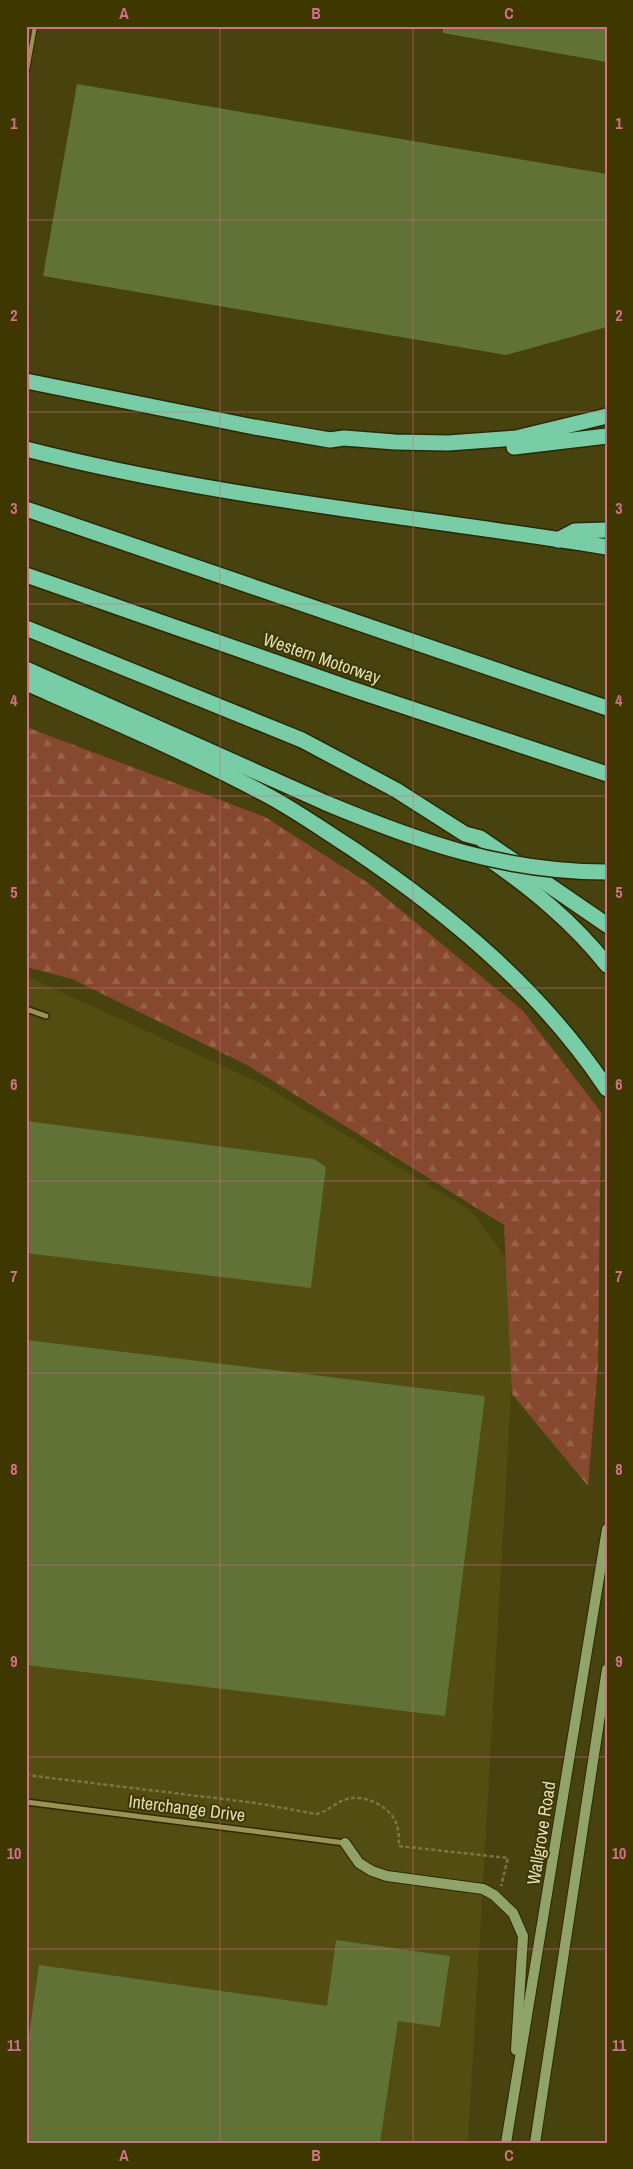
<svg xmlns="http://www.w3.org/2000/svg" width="633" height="2169" font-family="'Archivo Narrow',sans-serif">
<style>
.built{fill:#544d11}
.forest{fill:url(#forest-firs)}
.building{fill:#607235}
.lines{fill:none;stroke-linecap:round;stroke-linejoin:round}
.service-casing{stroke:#2d2905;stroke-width:6}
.minor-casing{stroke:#2d2905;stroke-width:8}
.secondary-casing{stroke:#2d2905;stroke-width:12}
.motorway-casing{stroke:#2d2905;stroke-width:18}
.path{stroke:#7a7547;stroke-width:2.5;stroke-dasharray:4 2.5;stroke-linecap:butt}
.service{stroke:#9a9351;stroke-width:4}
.minor{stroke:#9a9351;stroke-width:5}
.secondary{stroke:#90a46a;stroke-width:10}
.motorway{stroke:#79cda6;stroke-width:15}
.motorway-bridge-casing{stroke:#2d2905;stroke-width:18;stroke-linecap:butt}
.motorway-bridge{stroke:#79cda6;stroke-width:15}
.grid{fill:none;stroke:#d07187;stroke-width:1;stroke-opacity:0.55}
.labels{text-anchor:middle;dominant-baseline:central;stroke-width:4;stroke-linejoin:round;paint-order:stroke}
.street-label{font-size:18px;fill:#e0ddbc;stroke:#3e3800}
.neatline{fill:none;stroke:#d07187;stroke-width:2}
.grid-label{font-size:16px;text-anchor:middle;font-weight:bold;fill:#d07187}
</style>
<defs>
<pattern id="forest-firs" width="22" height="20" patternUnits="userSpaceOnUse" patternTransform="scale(1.25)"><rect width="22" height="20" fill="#86482e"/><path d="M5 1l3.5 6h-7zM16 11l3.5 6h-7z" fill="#97624a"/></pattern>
</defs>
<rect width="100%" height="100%" fill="#48420e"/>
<polygon class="built" points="26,976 262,1084 471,1211 518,1274 468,2143 26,2143"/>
<polygon class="forest" points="26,727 265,817 368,883 523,1011 601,1112 598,1365 588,1486 512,1394 504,1225 247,1065 72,979 26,967"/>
<g class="building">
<polygon points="443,26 607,26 607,62 443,33"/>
<polygon points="77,84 607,174 607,327 506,355 43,276"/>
<polygon points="26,1121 314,1159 326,1167 311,1288 26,1253"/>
<polygon points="26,1340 485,1396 445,1716 26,1665"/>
<polygon points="336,1940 450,1956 440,2027 398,2021 380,2143 26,2143 26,2056 39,1965 327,2006"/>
</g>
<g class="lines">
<defs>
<polyline id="service" points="26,76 35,26"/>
<g id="minor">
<polyline points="26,1009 46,1016"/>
<polyline points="26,1802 345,1843"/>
</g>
<g id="secondary">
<polyline points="345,1843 359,1863 372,1871 387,1876 483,1889 494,1895 513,1913 523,1936 516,2050"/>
<polyline points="506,2143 607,1529"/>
<polyline points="535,2143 607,1669"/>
</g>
<g id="motorway">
<polyline points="26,381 254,427 330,440 344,438 395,442 448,443 516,438 607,416"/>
<polyline points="514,447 607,436"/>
<path d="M26,449C216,498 413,516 607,547"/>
<polyline points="26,509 607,708"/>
<polyline points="558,540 575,531 607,530"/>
<polyline points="26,575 352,689 607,774"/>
<polyline points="26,628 302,740 396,790 465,834 480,838 607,925"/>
<polyline points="26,669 326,803"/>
<path d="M26,683C106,718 186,752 263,793C294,809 323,830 353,849C451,915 541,990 607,1089"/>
<path d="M488,858C532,889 573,922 607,965"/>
</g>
</defs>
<use href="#service" class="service-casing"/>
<use href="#minor" class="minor-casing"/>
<use href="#secondary" class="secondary-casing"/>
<use href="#motorway" class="motorway-casing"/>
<path class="path" d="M26,1775L256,1803L316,1814C328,1812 335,1802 347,1799C364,1794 390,1806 396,1823C399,1830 399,1838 399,1846L508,1858L501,1886"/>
<use href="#service" class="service"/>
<use href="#minor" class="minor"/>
<use href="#secondary" class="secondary"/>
<use href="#motorway" class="motorway"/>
<defs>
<path id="motorway-bridge" d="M326,803C420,842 503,872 607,872"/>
</defs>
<use href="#motorway-bridge" class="motorway-bridge-casing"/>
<use href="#motorway-bridge" class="motorway-bridge"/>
</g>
<path class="grid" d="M220,26V2143M413,26V2143M26,220H607M26,412H607M26,604H607M26,796H607M26,988H607M26,1181H607M26,1373H607M26,1565H607M26,1757H607M26,1949H607"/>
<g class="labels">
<g class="street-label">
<text transform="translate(322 658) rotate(19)">Western Motorway</text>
<text transform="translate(187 1808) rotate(7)">Interchange Drive</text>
<text transform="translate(541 1833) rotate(-81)">Wallgrove Road</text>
</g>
</g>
<rect width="633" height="2169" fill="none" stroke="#3e3800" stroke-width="55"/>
<rect x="28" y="28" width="578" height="2114" class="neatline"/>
<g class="grid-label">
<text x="124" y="19">A</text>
<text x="316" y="19">B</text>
<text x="509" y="19">C</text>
<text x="14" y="129">1</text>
<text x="619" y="129">1</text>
<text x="14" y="321">2</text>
<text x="619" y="321">2</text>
<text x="14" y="514">3</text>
<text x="619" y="514">3</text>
<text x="14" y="706">4</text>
<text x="619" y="706">4</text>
<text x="14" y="898">5</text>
<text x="619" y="898">5</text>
<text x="14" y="1090">6</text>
<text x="619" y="1090">6</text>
<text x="14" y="1282">7</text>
<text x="619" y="1282">7</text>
<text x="14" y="1475">8</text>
<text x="619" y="1475">8</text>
<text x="14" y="1667">9</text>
<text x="619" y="1667">9</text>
<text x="14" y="1859">10</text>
<text x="619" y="1859">10</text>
<text x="14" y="2051">11</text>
<text x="619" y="2051">11</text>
<text x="124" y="2161">A</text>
<text x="316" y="2161">B</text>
<text x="509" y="2161">C</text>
</g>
</svg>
